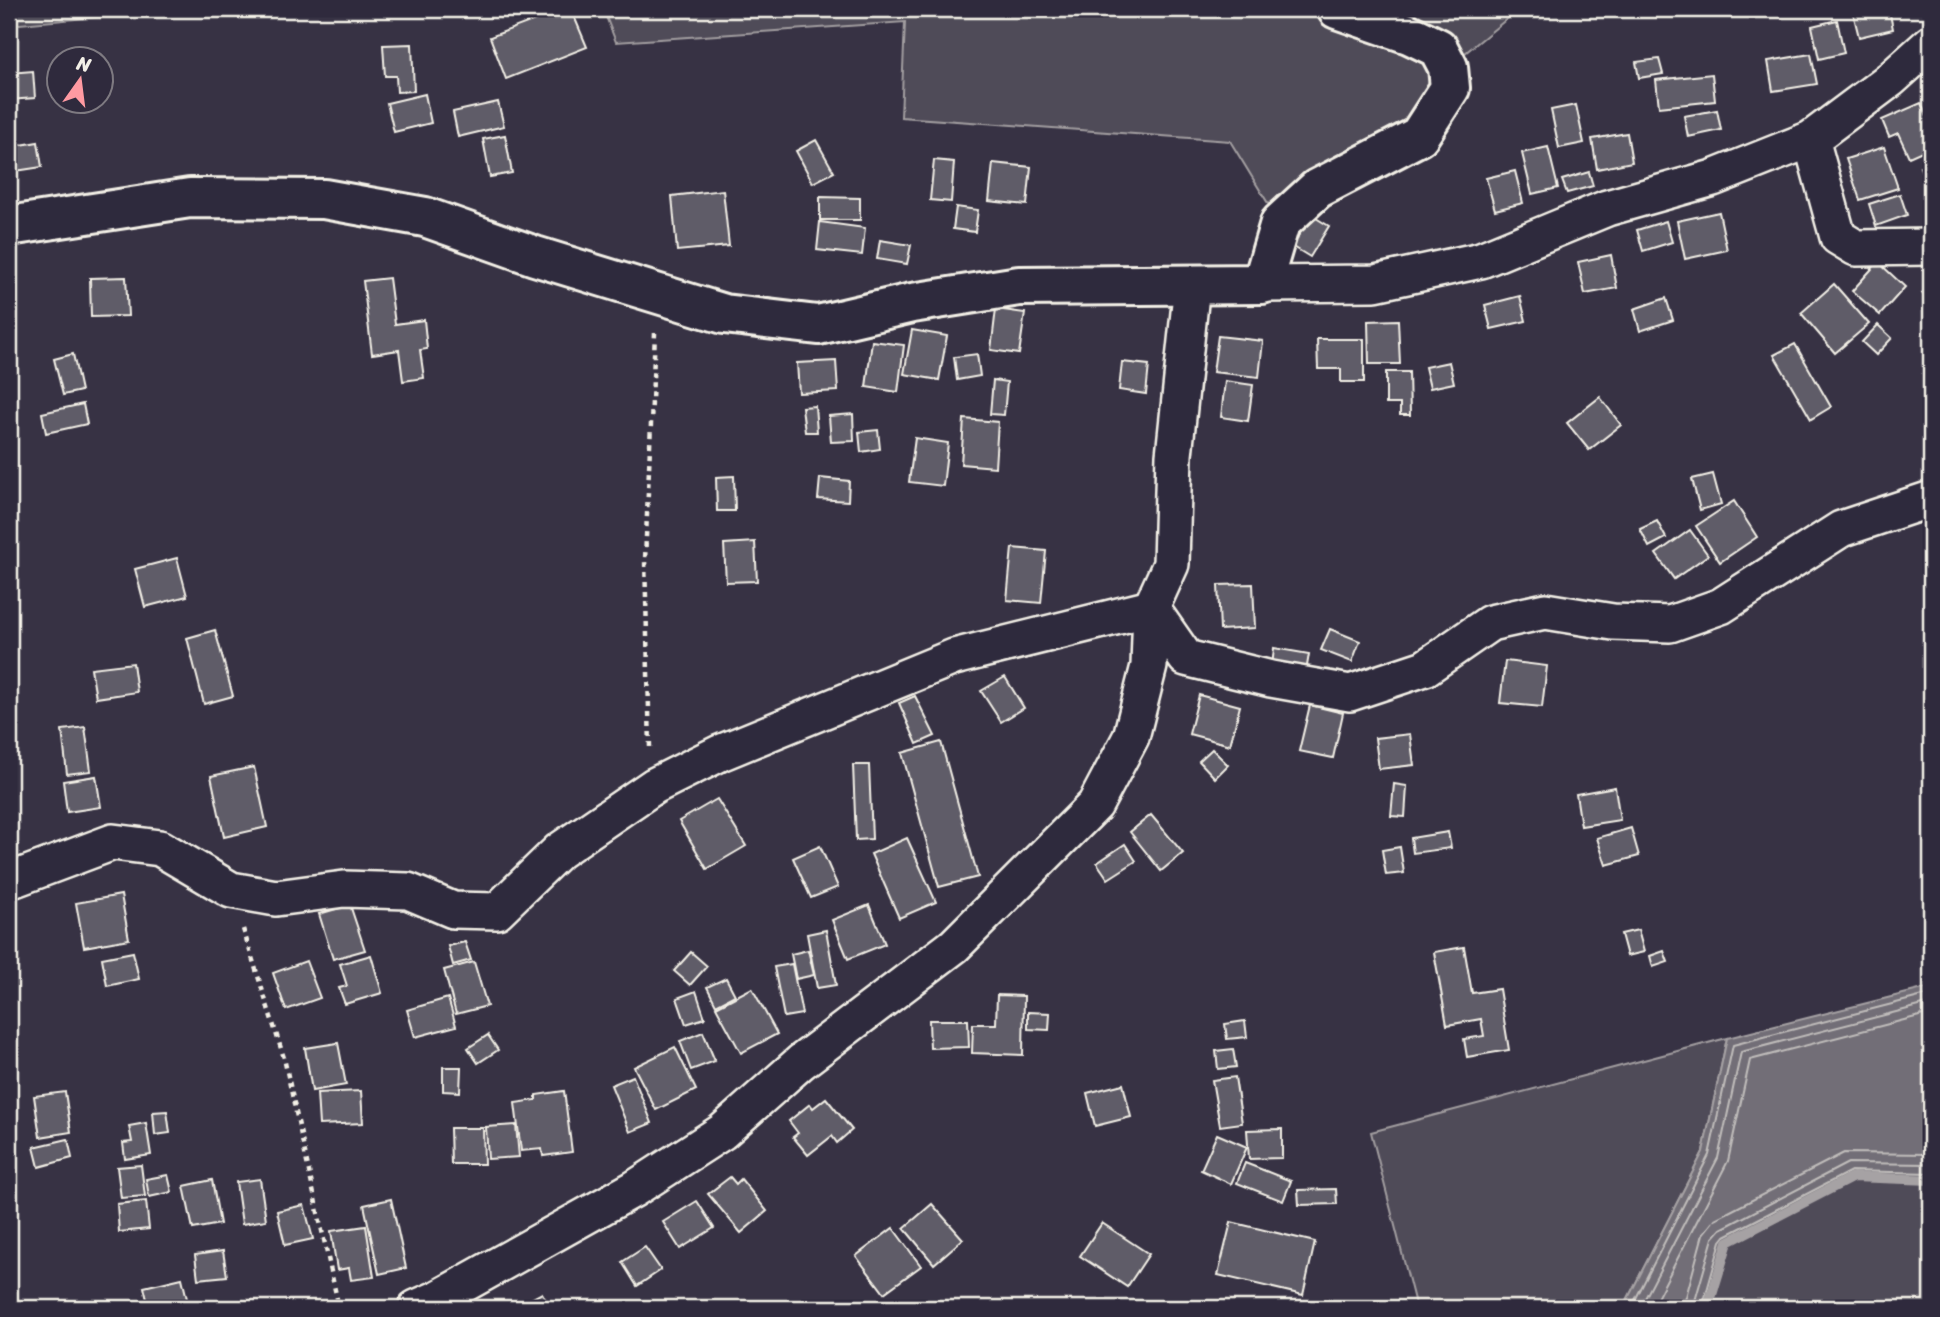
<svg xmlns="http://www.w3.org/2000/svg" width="1940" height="1317" font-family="Sriracha,sans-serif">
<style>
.green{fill:#504b59;stroke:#a29ea0;stroke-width:2}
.water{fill:#726e77;stroke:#a6a2a4;stroke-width:2}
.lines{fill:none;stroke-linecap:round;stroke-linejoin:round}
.shore{stroke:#c0bdbb;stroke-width:2}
.stream{stroke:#a6a2a4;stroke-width:10}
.building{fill:#5f5c67;stroke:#f4f1e8;stroke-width:2}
.street-casing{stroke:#f4f1e8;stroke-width:40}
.secondary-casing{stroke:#f4f1e8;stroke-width:44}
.path{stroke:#f4f1e8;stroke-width:4.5;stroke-dasharray:5 5;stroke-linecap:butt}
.street{stroke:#2f2a3d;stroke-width:35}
.secondary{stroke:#2f2a3d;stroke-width:38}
</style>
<rect width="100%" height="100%" fill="#373244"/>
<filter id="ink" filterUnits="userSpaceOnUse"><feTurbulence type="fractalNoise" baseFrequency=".0143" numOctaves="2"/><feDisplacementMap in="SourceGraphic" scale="14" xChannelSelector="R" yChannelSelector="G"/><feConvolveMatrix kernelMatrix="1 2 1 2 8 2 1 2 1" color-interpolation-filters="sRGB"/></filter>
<g filter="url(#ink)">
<g class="green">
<polygon points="9,9 188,9 9,25"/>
<polygon points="603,9 1519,9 1448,67 1450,88 1280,223 1230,141 901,117 905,22 616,42"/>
<polygon points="1727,1038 1703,1152 1623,1308 1416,1308 1371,1132"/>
<polygon points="1853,1177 1931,1180 1931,1308 1708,1308 1728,1242"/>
</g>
<polygon class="water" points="1931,987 1931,1180 1853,1177 1728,1242 1708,1308 1623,1308 1703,1152 1727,1038"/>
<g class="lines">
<g class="shore">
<polyline points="1631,1308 1709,1155 1733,1045 1931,994"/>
<polyline points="1640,1308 1718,1158 1741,1052 1931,1003"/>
<polyline points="1652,1308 1728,1161 1750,1060 1931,1013"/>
<polyline points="1683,1308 1703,1234 1715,1219 1844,1153 1931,1154"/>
<polyline points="1693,1308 1713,1238 1721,1229 1848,1163 1931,1164"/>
<polyline points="1702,1308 1721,1241 1725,1236 1851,1171 1931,1173"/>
</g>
<polyline class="stream" points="1708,1308 1728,1242 1853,1177 1931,1180"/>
</g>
<g class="building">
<polygon points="564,9 571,9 587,47 506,79 490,37"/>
<polygon points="1852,9 1889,9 1893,29 1859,37"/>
<polygon points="1837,20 1844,53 1819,59 1812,26"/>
<polygon points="412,44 414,91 397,92 396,76 385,76 383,45"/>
<polygon points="1811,54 1817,84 1773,91 1768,61"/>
<polygon points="1659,59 1663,74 1639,78 1636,62"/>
<polygon points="33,71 35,98 9,100 9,73"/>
<polygon points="1712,74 1715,101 1659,107 1656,80"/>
<polygon points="1931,88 1931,110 1924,91"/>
<polygon points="425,94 431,123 394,132 387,103"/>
<polygon points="498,102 504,126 458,137 453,112"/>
<polygon points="9,103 14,130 9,131"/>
<polygon points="1921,103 1931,126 1931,147 1909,157 1898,133 1889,137 1882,120"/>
<polygon points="1576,105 1584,143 1559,148 1551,110"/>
<polygon points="1717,110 1721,130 1688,137 1684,116"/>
<polygon points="1627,133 1632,162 1597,169 1592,139"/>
<polygon points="505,135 512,173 490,177 483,139"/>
<polygon points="816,140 834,172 813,183 796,151"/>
<polygon points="38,142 42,167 9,172 9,147"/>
<polygon points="1548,147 1558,188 1532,194 1522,153"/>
<polygon points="1884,147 1898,188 1860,200 1846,159"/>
<polygon points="934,160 954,162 951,202 930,200"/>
<polygon points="993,163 1031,167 1027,205 989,201"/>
<polygon points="1931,163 1931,196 1920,167"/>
<polygon points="1515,171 1523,203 1495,210 1486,178"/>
<polygon points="1589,172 1593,186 1567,193 1562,180"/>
<polygon points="723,190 729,246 677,251 672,196"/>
<polygon points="1900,194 1907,215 1876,226 1869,204"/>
<polygon points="820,197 860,198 860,220 820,220"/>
<polygon points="956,207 978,210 975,232 953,229"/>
<polygon points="1719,212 1727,250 1685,259 1677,221"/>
<polygon points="1311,215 1329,226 1310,257 1292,246"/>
<polygon points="1666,221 1672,242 1643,251 1637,230"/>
<polygon points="820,222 865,228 862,255 817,250"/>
<polygon points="880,240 911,245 907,264 877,259"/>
<polygon points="1611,255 1617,288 1585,294 1578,262"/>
<polygon points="1878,262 1905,287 1880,315 1852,291"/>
<polygon points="126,277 128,316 91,317 90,278"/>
<polygon points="389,278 395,324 424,320 427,349 420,350 424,378 403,381 399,350 372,354 363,281"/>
<polygon points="1834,284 1869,324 1835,353 1801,313"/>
<polygon points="1931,285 1931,304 1922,293"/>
<polygon points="1520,296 1526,321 1491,329 1485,305"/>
<polygon points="1666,298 1673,320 1640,331 1634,309"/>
<polygon points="996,309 1025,313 1019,354 991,350"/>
<polygon points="1398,320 1400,364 1369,364 1368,321"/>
<polygon points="1878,325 1892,338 1876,355 1862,342"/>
<polygon points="912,330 947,336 939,380 904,374"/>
<polygon points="1218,336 1263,341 1259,377 1213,372"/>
<polygon points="1317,339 1364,339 1364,382 1341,382 1341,369 1318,369"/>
<polygon points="872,341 904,345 898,392 866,387"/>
<polygon points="1795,344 1831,407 1811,419 1774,355"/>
<polygon points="73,354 81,391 63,395 54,359"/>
<polygon points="977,354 980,376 957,380 954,357"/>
<polygon points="836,361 838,391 799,393 797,363"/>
<polygon points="1122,362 1149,365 1146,394 1119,390"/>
<polygon points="1449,362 1454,383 1430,388 1425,367"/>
<polygon points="1386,372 1409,372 1410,415 1400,415 1400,404 1386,404"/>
<polygon points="993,380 1007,382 1004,415 990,414"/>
<polygon points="1225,381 1253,385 1248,421 1221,417"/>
<polygon points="1600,397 1621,425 1589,450 1567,423"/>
<polygon points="83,404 87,424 46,433 42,413"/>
<polygon points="815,406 817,432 805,432 802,407"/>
<polygon points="853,414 854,441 831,442 829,416"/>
<polygon points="964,419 998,422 995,467 961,464"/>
<polygon points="878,430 880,449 861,452 859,432"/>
<polygon points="915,438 948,443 943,486 909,482"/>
<polygon points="1713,474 1721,504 1700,510 1692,479"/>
<polygon points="734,476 735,511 717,511 716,477"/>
<polygon points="820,478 849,481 848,501 818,499"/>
<polygon points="1734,501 1757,537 1720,562 1696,526"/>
<polygon points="1657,521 1666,538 1649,547 1640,529"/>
<polygon points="1690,530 1708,555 1674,579 1656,554"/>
<polygon points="755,542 757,581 726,582 724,544"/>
<polygon points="1012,548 1046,551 1041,603 1007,600"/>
<polygon points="177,558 187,596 145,607 135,569"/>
<polygon points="1253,584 1255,628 1220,630 1218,585"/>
<polygon points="1330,629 1360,641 1352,662 1321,650"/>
<polygon points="215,630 233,696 204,704 187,638"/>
<polygon points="1274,648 1309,654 1306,672 1272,667"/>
<polygon points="1505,661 1547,666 1542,707 1500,703"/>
<polygon points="133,663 137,692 96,698 91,668"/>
<polygon points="1005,677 1024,708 1001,722 981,691"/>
<polygon points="1199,695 1240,706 1230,745 1189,734"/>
<polygon points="915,696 935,736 917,744 899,703"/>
<polygon points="1310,705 1343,713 1333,758 1299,751"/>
<polygon points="85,727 91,771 67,774 62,730"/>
<polygon points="1410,734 1414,765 1379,769 1375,738"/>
<polygon points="941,742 978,877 939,887 902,753"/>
<polygon points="1212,749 1228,765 1215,778 1199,761"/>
<polygon points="853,765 869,765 872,839 856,840"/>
<polygon points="254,767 267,827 224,837 211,776"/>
<polygon points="96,776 101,807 67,812 63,781"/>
<polygon points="1394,784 1407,786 1405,817 1391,816"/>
<polygon points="1615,787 1620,820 1581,826 1576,794"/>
<polygon points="717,799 746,846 707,869 679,821"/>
<polygon points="1151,815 1183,853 1161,871 1130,832"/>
<polygon points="1631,828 1639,856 1606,865 1597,838"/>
<polygon points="1448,832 1451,848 1413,853 1411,838"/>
<polygon points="907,838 936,902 899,918 871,854"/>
<polygon points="1125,844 1136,861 1108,879 1097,863"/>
<polygon points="820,846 838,887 811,898 793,858"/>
<polygon points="1400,847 1404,873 1386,875 1382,850"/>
<polygon points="121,895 129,939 84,947 76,903"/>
<polygon points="350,905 365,950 333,959 319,914"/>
<polygon points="869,905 885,944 848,959 832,920"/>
<polygon points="826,930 836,985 817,988 807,934"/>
<polygon points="1638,930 1644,952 1627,956 1621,934"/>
<polygon points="465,942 471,960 453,965 448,946"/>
<polygon points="1464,947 1472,993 1499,989 1509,1050 1467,1057 1464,1039 1484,1036 1481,1019 1447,1025 1434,952"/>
<polygon points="808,950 814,975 796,979 791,954"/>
<polygon points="1664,951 1668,962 1653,967 1650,956"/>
<polygon points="133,952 139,979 107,986 102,958"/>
<polygon points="691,952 707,966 690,985 674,971"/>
<polygon points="371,955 382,993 345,1004 339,988 347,986 340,964"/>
<polygon points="306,961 320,998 286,1010 273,973"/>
<polygon points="474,962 487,1006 456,1014 444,970"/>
<polygon points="792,964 802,1014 784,1017 774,967"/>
<polygon points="726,978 735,995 716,1005 707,987"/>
<polygon points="752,988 777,1034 741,1053 716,1007"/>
<polygon points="696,991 705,1018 686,1024 677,998"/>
<polygon points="997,995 1024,996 1023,1055 972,1053 973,1024 996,1024"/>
<polygon points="448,998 456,1026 415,1037 407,1010"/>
<polygon points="1028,1012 1050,1013 1049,1030 1028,1029"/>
<polygon points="929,1020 968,1020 969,1047 930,1048"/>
<polygon points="1245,1021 1247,1037 1227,1039 1225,1024"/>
<polygon points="703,1032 715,1061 691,1070 680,1041"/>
<polygon points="488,1035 498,1050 478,1063 468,1048"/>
<polygon points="338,1043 346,1085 312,1091 305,1048"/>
<polygon points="675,1047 696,1090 656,1110 634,1067"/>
<polygon points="1233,1049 1236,1067 1218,1069 1216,1051"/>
<polygon points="443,1067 461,1067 460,1092 443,1091"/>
<polygon points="633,1076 652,1123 630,1132 611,1085"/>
<polygon points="1235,1077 1242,1123 1220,1126 1212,1080"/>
<polygon points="1123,1084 1131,1117 1095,1126 1087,1093"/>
<polygon points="361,1091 363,1123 319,1125 317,1093"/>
<polygon points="564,1091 572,1152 543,1156 542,1149 521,1151 515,1103 536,1100 536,1095"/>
<polygon points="65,1092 71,1132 40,1137 34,1096"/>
<polygon points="826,1098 852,1130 837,1143 832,1136 808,1155 793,1137 798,1133 789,1121 810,1104 813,1108"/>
<polygon points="167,1111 170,1133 155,1135 153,1112"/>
<polygon points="146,1123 151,1155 125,1159 123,1143 132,1142 129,1126"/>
<polygon points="516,1125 519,1157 488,1159 486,1127"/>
<polygon points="450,1128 483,1128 484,1164 451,1164"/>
<polygon points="1282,1129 1282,1158 1249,1159 1247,1130"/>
<polygon points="1217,1134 1247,1147 1231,1184 1201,1170"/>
<polygon points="68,1139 72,1158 39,1167 34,1147"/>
<polygon points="1245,1163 1291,1181 1283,1201 1237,1183"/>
<polygon points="141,1165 145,1196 121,1198 117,1167"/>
<polygon points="168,1175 172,1192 149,1197 146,1179"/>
<polygon points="730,1177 736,1184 741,1179 767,1211 741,1233 708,1194"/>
<polygon points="260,1179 266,1220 242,1224 236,1182"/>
<polygon points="212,1180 220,1224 193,1229 184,1186"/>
<polygon points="1336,1189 1337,1204 1299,1205 1298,1190"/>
<polygon points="391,1199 406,1268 379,1274 364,1205"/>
<polygon points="146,1201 149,1229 119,1232 117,1204"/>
<polygon points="697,1201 714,1228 680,1249 663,1222"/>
<polygon points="932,1204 963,1239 934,1264 904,1228"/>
<polygon points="304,1205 313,1239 285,1245 277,1211"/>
<polygon points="1231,1222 1315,1242 1303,1295 1218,1275"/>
<polygon points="1102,1223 1149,1254 1127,1287 1080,1256"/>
<polygon points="366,1226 374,1277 351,1280 349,1268 337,1270 331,1231"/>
<polygon points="893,1228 921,1266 884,1293 856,1256"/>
<polygon points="645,1247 661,1270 637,1286 622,1262"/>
<polygon points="223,1251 227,1276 198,1279 195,1255"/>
<polygon points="182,1278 188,1303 166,1308 149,1308 144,1287"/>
<polygon points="542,1293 551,1308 514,1308"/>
</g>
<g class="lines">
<defs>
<g id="street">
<polyline points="1811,139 1838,237 1856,248 1931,247"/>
<polyline points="1262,284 1375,283 1481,260 1607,208 1713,178 1811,139 1891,79 1931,43"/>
<polyline points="1151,608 1186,658 1271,679 1350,693 1425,668 1490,623 1545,611 1613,622 1670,624 1721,606 1841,529 1931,499"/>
<polyline points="9,881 113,842 160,848 231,890 276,898 344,889 408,891 453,910 497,911 559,851 654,786 720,753 954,657 1151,608"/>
<polyline points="416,1308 439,1298 634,1189 722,1132 801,1062 954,946 1095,805 1131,737 1149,666 1151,608 1171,564 1174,455 1192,284"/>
</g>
<polyline id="secondary" points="9,226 190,198 324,199 425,217 535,256 724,314 818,325 912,303 1019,286 1262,284 1280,223 1317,189 1419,136 1450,88 1448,67 1438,48 1409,34 1337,9"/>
</defs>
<use href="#street" class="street-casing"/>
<use href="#secondary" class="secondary-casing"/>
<g class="path">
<polyline points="650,747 645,560 655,333"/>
<polyline points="243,929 284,1058 339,1308"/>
</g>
<use href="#street" class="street"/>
<use href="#secondary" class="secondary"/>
</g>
</g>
<rect width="1940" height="1317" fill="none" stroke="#2f2a3d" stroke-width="35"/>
<rect x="18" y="18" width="1905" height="1282" fill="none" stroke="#f4f1e8" stroke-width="2.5" filter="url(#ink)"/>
<g transform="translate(80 80) rotate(14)"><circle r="33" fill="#2f2a3d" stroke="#7e7a81" stroke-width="2"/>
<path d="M0-5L12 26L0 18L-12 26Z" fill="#ff9aa2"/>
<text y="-10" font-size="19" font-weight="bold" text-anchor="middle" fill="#f4f1e8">N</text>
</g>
</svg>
